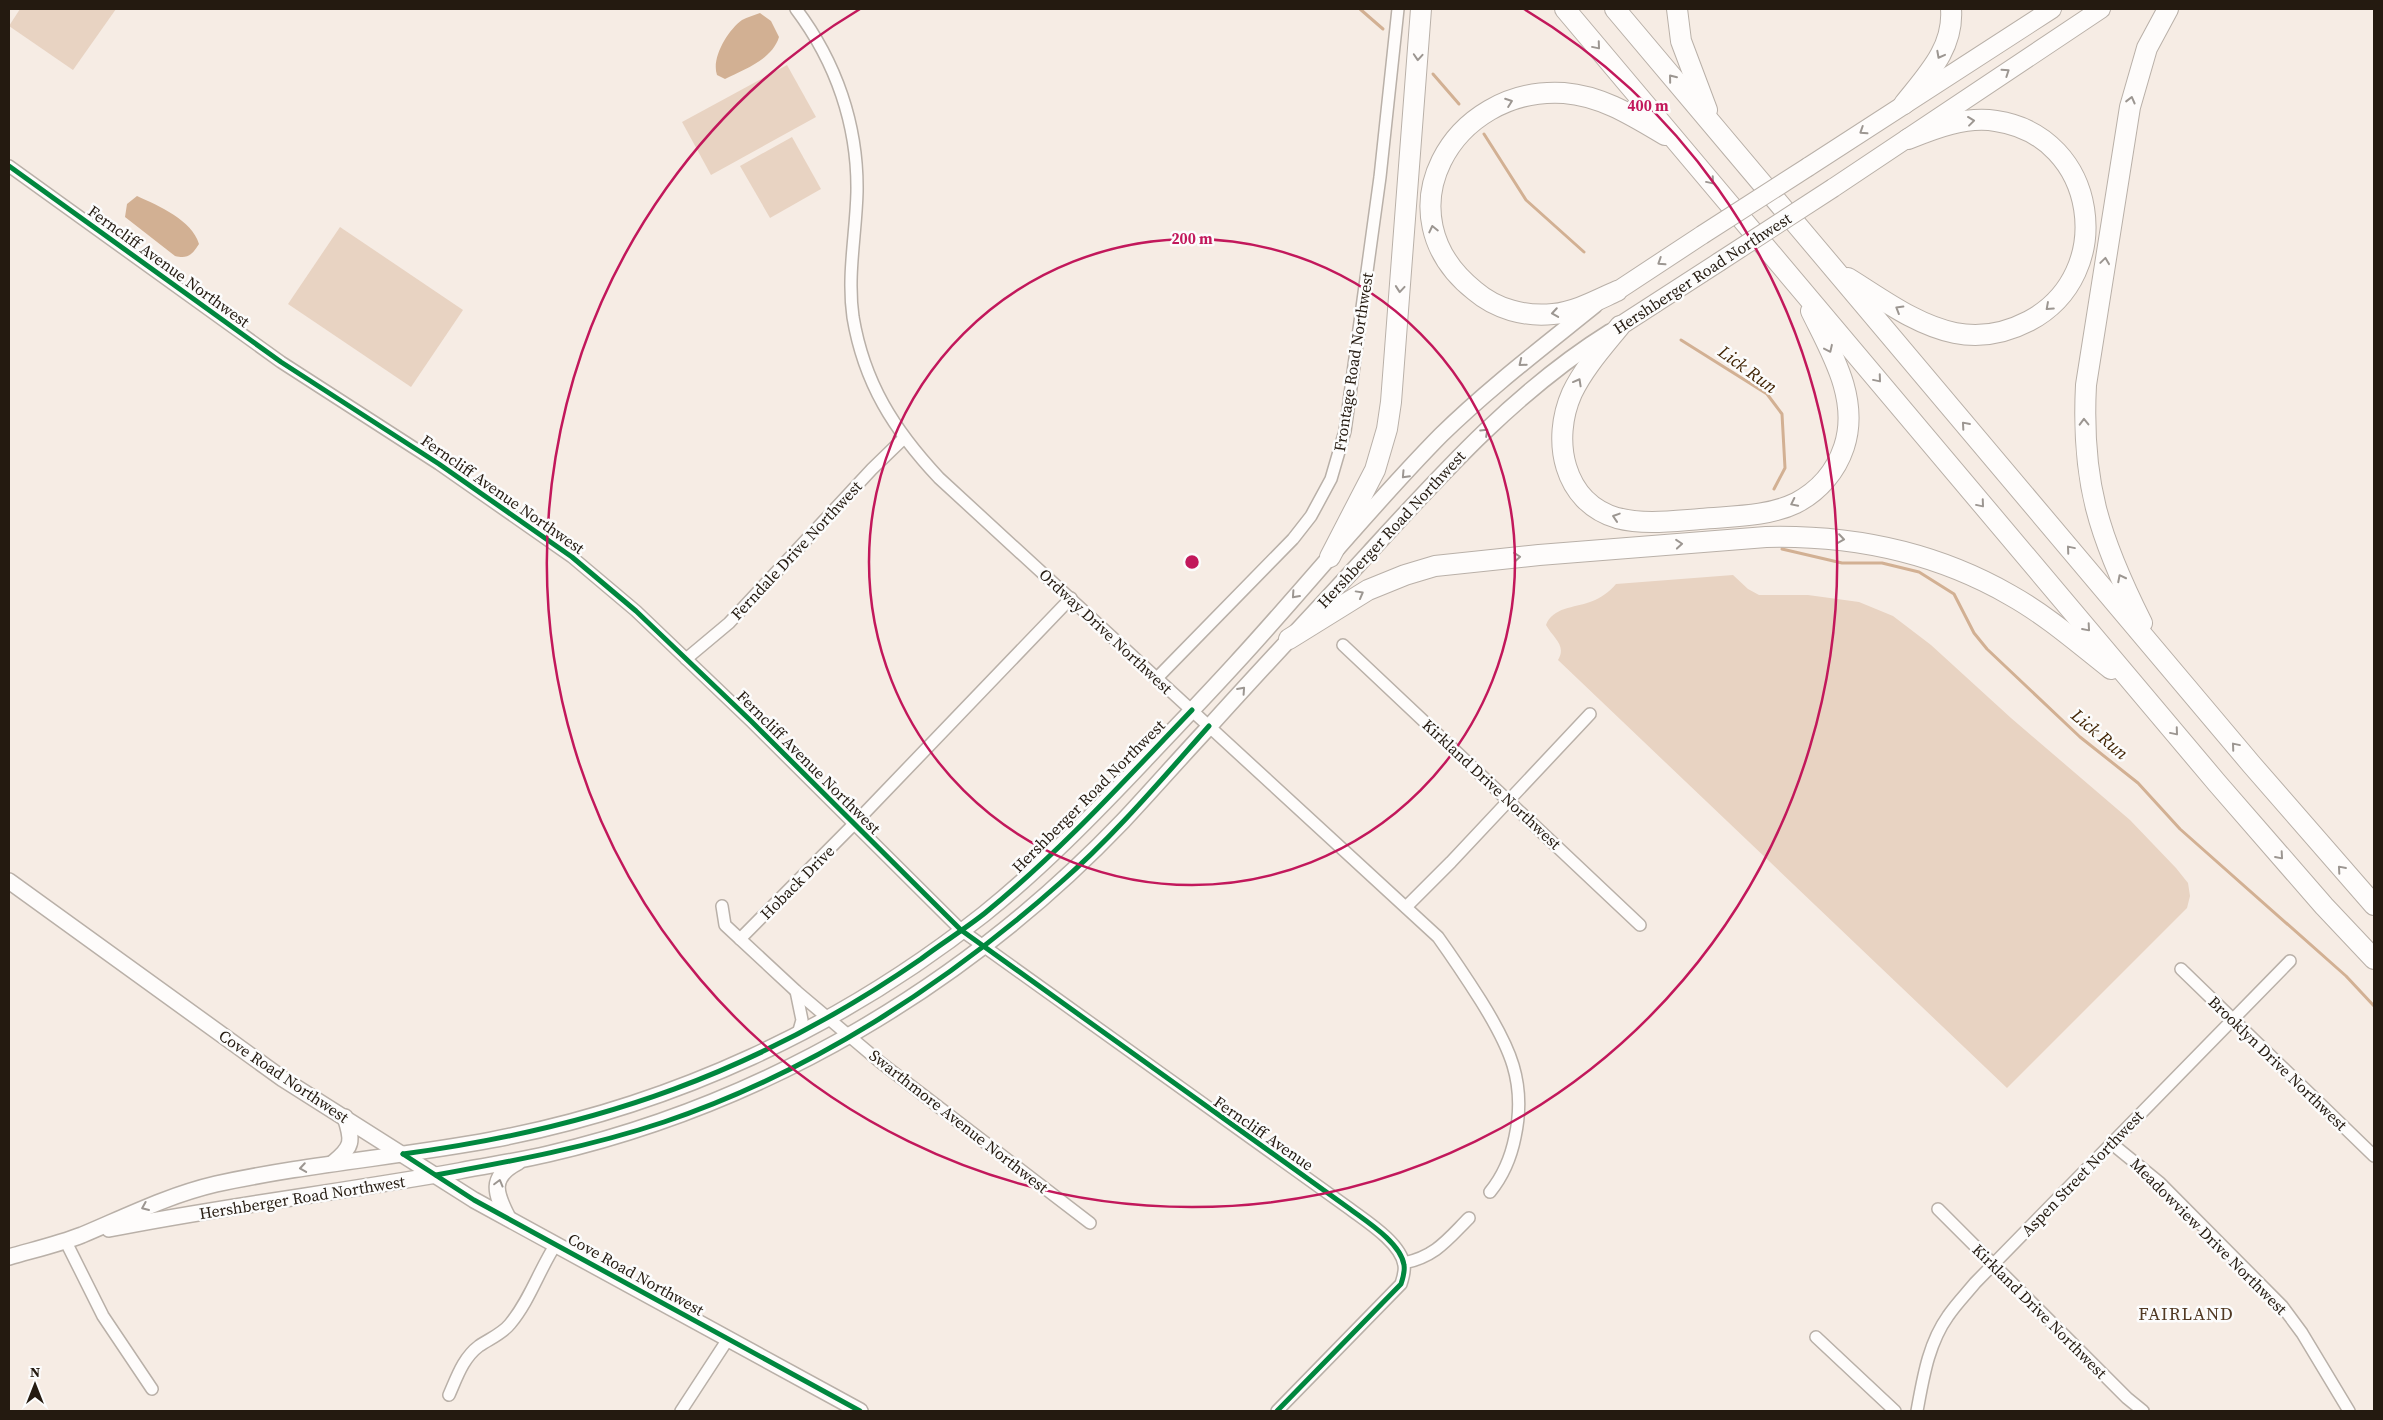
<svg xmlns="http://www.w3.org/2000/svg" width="2383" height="1420" font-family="'Source Serif 4',serif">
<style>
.green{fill:#e8d3c2}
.water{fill:#d2b093}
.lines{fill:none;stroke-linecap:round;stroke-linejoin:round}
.stream{stroke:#d2b093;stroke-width:3}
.street-casing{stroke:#b9b0a8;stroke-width:14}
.secondary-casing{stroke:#b9b0a8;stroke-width:18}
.primary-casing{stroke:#b9b0a8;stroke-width:20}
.highway-casing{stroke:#b9b0a8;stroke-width:22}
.street{stroke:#fefcfb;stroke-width:11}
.secondary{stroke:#fefcfb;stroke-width:15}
.primary{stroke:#fefcfb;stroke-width:18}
.highway{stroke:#fefcfb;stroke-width:20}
.primary-bridge-casing{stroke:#b9b0a8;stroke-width:20;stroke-linecap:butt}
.primary-bridge{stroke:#fefcfb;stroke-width:18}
.cycleway-casing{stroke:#fcfcfc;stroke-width:8}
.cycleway{stroke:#00873e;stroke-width:5}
.oneway{stroke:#9c9691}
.ring{fill:none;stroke:#c2185b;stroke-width:2.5}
.labels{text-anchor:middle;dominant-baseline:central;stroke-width:5;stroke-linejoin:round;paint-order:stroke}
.street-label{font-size:16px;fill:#241a10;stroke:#fcfcfc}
.water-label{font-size:18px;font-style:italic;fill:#402303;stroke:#fcfcfc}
.neighbourhood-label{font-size:18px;letter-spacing:1px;fill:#503822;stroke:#fcfcfc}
.centre{fill:#c2185b;stroke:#fcfcfc;stroke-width:2.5}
.ring-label{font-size:15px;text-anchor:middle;font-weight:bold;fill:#c2185b;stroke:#fcfcfc;stroke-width:5;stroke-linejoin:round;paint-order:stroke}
</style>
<rect width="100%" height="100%" fill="#f6ece4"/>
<g class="green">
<polygon points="20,9 116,9 73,70 9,26"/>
<polygon points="787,65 816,117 711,175 682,122"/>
<polygon points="792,137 821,189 770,218 740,166"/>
<polygon points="340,227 463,310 411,387 288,304"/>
<path d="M1733,575L1748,589L1759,595H1808L1859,602L1893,616L1931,645L2011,718L2130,820L2176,868L2188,883L2190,896L2187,908L2007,1088L1558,660C1567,645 1553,638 1546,625C1553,607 1574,608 1590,602C1601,598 1609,592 1616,584Z"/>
</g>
<g class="water">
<path d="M760,13L771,21L779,37C772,60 744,69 725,79L717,75C711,58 728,30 742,20C747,17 755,15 760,13Z"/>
<path d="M137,196C159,206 192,220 199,244C192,255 188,259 175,256L125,217L127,204Z"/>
</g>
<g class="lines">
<g class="stream">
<polyline points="1360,9 1383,29"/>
<polyline points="1433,74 1459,104"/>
<polyline points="1484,134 1526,200 1584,252"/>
<polyline points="1681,340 1767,394 1782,414 1785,468 1774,489"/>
<polyline points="1782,549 1842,563 1882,563 1919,572 1954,594 1974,633 1987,649 2080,737 2138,783 2180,829 2346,976 2374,1006"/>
</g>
<defs>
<g id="street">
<path d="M796,9C836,62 858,125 857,192C856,234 847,275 853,317C864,383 894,430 939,478L1438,937C1453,958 1467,979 1481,1001C1509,1046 1527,1082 1515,1137C1511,1157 1503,1176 1490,1192"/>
<path d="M9,166L281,362L439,464L572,557L636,611L751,721L961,930L1350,1209C1366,1221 1401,1243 1404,1265C1405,1271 1403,1278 1401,1284L1277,1411"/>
<polyline points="1343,645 1640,925"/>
<polyline points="686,659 729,623 872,469 904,438"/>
<polyline points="1157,678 1293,539 1311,516 1331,479 1345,431 1380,177 1398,9"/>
<polyline points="722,906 725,925 796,991 880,1062 1090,1223"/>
<polyline points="1406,907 1451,862 1590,714"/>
<polyline points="740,939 854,824 1071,598"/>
<polyline points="2181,969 2374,1156"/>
<polyline points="796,991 802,1020 798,1034"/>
<polyline points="2111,1143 2160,1183 2282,1306 2302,1333 2349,1411"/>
<polyline points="1938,1209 2127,1398 2143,1411"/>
<polyline points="65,1240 103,1316 152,1389"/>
<path d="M1404,1263C1436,1256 1447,1240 1469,1218"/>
<polyline points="1816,1337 1895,1411"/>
<path d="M449,1395C457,1377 463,1358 479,1346C489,1339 502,1334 510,1324C530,1300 539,1270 556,1244"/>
<polyline points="681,1411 728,1339"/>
<path d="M1917,1411C1923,1379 1928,1344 1948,1316C1956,1304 1966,1294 1975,1283L2290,961"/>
</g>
<g id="secondary">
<polyline points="9,881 283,1079 474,1200 860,1411"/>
<path d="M333,1163C353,1147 353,1141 345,1117"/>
<path d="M508,1218C495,1193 489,1177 518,1162"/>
<path d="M109,1229C224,1206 343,1192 459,1171C489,1165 519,1161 548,1154C768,1103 967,984 1123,821C1152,790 1180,758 1209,727C1262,668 1316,611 1369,553C1443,472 1517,390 1610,332"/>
<path d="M9,1257C33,1250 59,1244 82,1235C127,1216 169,1195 216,1184C307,1164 400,1157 491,1140C672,1106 840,1028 984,914C1041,868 1093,815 1144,761C1174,729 1205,697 1236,663C1305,588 1369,508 1441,435C1489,388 1543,347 1595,305"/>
</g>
<g id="primary">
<polyline points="1808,167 2052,9"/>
<polyline points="1833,188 2101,9"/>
<polyline points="1617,291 1702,235"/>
<polyline points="1620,326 1719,262"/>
</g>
<g id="highway">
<polyline points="1565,9 2217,783 2324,906 2374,959"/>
<polyline points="1615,9 2252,765 2374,905"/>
<polyline points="1677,9 1681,41 1707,110"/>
<path d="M1904,104C1927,75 1954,48 1951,9"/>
<path d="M1848,278C1882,299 1916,325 1955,333C1980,338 2006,333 2029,321C2118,274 2098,136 1996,121C1966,116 1935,128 1908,139"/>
<path d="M1617,291C1597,300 1575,312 1553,314C1525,317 1496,309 1475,291C1379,215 1452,86 1564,93C1602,96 1633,116 1665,135"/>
<path d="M1620,326C1603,347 1584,368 1572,393C1551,440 1563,502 1617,518C1644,525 1673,521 1700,519C1732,516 1767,517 1796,503C1819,491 1836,471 1844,447C1860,399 1831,352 1811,311"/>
<polyline points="1330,557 1375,470 1387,429 1391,402 1421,9"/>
<path d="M2142,623C2099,537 2081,482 2086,385L2130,107L2147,48L2168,9"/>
<path d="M1289,639L1368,590L1405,575L1435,566L1539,555L1766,537C1852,535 1935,552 2010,595C2046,615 2078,643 2111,669"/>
</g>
</defs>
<use href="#street" class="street-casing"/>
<use href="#secondary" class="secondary-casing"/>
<use href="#primary" class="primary-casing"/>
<use href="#highway" class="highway-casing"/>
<use href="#street" class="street"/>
<use href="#secondary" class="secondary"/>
<use href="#primary" class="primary"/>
<use href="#highway" class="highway"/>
<defs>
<g id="primary-bridge">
<polyline points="1702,235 1808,167"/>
<polyline points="1719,262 1833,188"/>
</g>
</defs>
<use href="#primary-bridge" class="primary-bridge-casing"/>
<use href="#primary-bridge" class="primary-bridge"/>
<defs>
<g id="cycleway">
<path d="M9,166L281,362L439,464L572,557L636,611L751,721L961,930L1350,1209C1366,1221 1401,1243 1404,1265C1405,1271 1403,1278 1401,1284L1277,1411"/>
<path d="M403,1154C598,1128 758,1072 921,959C942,943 965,929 985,913C1060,852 1125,780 1192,710"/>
<polyline points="403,1154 474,1200 860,1411"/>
<path d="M436,1175C513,1161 589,1147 664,1122C810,1073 945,985 1060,883C1114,836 1161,780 1209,726"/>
</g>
</defs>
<use href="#cycleway" class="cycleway-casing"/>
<use href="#cycleway" class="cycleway"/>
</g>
<defs><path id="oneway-chevron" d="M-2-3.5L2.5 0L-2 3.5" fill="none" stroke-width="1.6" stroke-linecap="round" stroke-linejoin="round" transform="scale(1.25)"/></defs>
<g class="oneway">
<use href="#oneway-chevron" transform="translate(1597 46) rotate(50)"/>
<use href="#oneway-chevron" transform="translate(1940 55) rotate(118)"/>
<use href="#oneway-chevron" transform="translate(1418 57) rotate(94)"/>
<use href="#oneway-chevron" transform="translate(2006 72) rotate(-34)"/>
<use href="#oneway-chevron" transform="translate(1672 78) rotate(-129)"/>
<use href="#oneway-chevron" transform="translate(2131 100) rotate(-76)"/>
<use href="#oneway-chevron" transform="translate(1509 102) rotate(-20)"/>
<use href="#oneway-chevron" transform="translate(1971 121) rotate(-7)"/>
<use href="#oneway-chevron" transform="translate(1863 131) rotate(147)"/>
<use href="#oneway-chevron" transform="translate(1711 181) rotate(50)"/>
<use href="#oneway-chevron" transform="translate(1433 229) rotate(-103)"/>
<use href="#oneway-chevron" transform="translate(2105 261) rotate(-82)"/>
<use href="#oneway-chevron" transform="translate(1661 262) rotate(147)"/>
<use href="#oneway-chevron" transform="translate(1400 289) rotate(95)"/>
<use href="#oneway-chevron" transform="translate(2049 307) rotate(138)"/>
<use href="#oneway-chevron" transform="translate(1899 309) rotate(-149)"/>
<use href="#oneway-chevron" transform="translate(1555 313) rotate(171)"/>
<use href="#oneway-chevron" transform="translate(1829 349) rotate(65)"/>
<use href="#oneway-chevron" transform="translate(1522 363) rotate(141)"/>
<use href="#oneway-chevron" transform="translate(1878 379) rotate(50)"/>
<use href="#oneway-chevron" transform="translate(1578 382) rotate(-61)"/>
<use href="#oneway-chevron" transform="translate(2084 422) rotate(-91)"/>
<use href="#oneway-chevron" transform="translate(1965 425) rotate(-131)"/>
<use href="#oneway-chevron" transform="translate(1485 432) rotate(-43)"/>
<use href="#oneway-chevron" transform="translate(1405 475) rotate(133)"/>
<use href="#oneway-chevron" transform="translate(1794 503) rotate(154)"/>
<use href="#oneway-chevron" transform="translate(1981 504) rotate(50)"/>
<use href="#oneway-chevron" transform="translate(1616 517) rotate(-162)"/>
<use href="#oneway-chevron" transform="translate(1841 539) rotate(8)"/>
<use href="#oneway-chevron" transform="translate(1679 544) rotate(-5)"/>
<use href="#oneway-chevron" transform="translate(2070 549) rotate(-130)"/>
<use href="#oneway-chevron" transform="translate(1517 557) rotate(-5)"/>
<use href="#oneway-chevron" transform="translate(2121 578) rotate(-117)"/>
<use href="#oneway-chevron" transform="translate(1360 594) rotate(-29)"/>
<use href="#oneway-chevron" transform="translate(1295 595) rotate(132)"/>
<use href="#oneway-chevron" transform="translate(2087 628) rotate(49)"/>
<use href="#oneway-chevron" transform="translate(1242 690) rotate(-48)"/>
<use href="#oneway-chevron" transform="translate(2175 732) rotate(50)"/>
<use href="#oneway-chevron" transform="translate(2235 746) rotate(-130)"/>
<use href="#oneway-chevron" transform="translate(2280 856) rotate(49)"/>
<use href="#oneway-chevron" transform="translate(2341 869) rotate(-131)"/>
<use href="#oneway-chevron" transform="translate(303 1168) rotate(171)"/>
<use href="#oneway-chevron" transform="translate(499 1183) rotate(-75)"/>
<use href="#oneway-chevron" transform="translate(145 1207) rotate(157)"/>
</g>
<g class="ring">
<circle cx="1192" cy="562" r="323"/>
<path d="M1524 9A645 645 0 1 1 860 9"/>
</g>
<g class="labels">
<g class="street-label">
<text transform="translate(169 266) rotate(36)">Ferncliff Avenue Northwest</text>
<text transform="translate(1702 273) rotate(-33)">Hershberger Road Northwest</text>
<text transform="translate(1353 362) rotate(-81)">Frontage Road Northwest</text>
<text transform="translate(503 494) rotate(35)">Ferncliff Avenue Northwest</text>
<text transform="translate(1391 529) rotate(-47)">Hershberger Road Northwest</text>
<text transform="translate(796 550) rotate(-47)">Ferndale Drive Northwest</text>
<text transform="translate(1106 631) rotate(43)">Ordway Drive Northwest</text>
<text transform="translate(809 762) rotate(45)">Ferncliff Avenue Northwest</text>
<text transform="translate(1492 784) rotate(43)">Kirkland Drive Northwest</text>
<text transform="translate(1088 796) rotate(-45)">Hershberger Road Northwest</text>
<text transform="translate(797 882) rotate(-45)">Hoback Drive</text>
<text transform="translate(2278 1063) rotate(44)">Brooklyn Drive Northwest</text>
<text transform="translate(284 1076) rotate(34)">Cove Road Northwest</text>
<text transform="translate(959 1121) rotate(38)">Swarthmore Avenue Northwest</text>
<text transform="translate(1264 1133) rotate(35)">Ferncliff Avenue</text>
<text transform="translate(2082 1173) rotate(-46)">Aspen Street Northwest</text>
<text transform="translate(302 1197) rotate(-9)">Hershberger Road Northwest</text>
<text transform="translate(2209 1236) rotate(45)">Meadowview Drive Northwest</text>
<text transform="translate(636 1274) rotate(29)">Cove Road Northwest</text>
<text transform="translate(2040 1311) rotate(45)">Kirkland Drive Northwest</text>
</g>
<g class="water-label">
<text transform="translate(1748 369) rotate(36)">Lick Run</text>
<text transform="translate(2100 734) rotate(40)">Lick Run</text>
</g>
<g class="neighbourhood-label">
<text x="2186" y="1313">FAIRLAND</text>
</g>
</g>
<circle cx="1192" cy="562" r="8" class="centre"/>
<g class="ring-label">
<text x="1648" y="111">400 m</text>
<text x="1192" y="244">200 m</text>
</g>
<rect width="2383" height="1420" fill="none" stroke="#241a10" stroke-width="20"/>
<g transform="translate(35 1385)" stroke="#fcfcfc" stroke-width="4" paint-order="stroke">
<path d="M0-4L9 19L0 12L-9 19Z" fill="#241a10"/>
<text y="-8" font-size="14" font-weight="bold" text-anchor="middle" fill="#241a10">N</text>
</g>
</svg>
